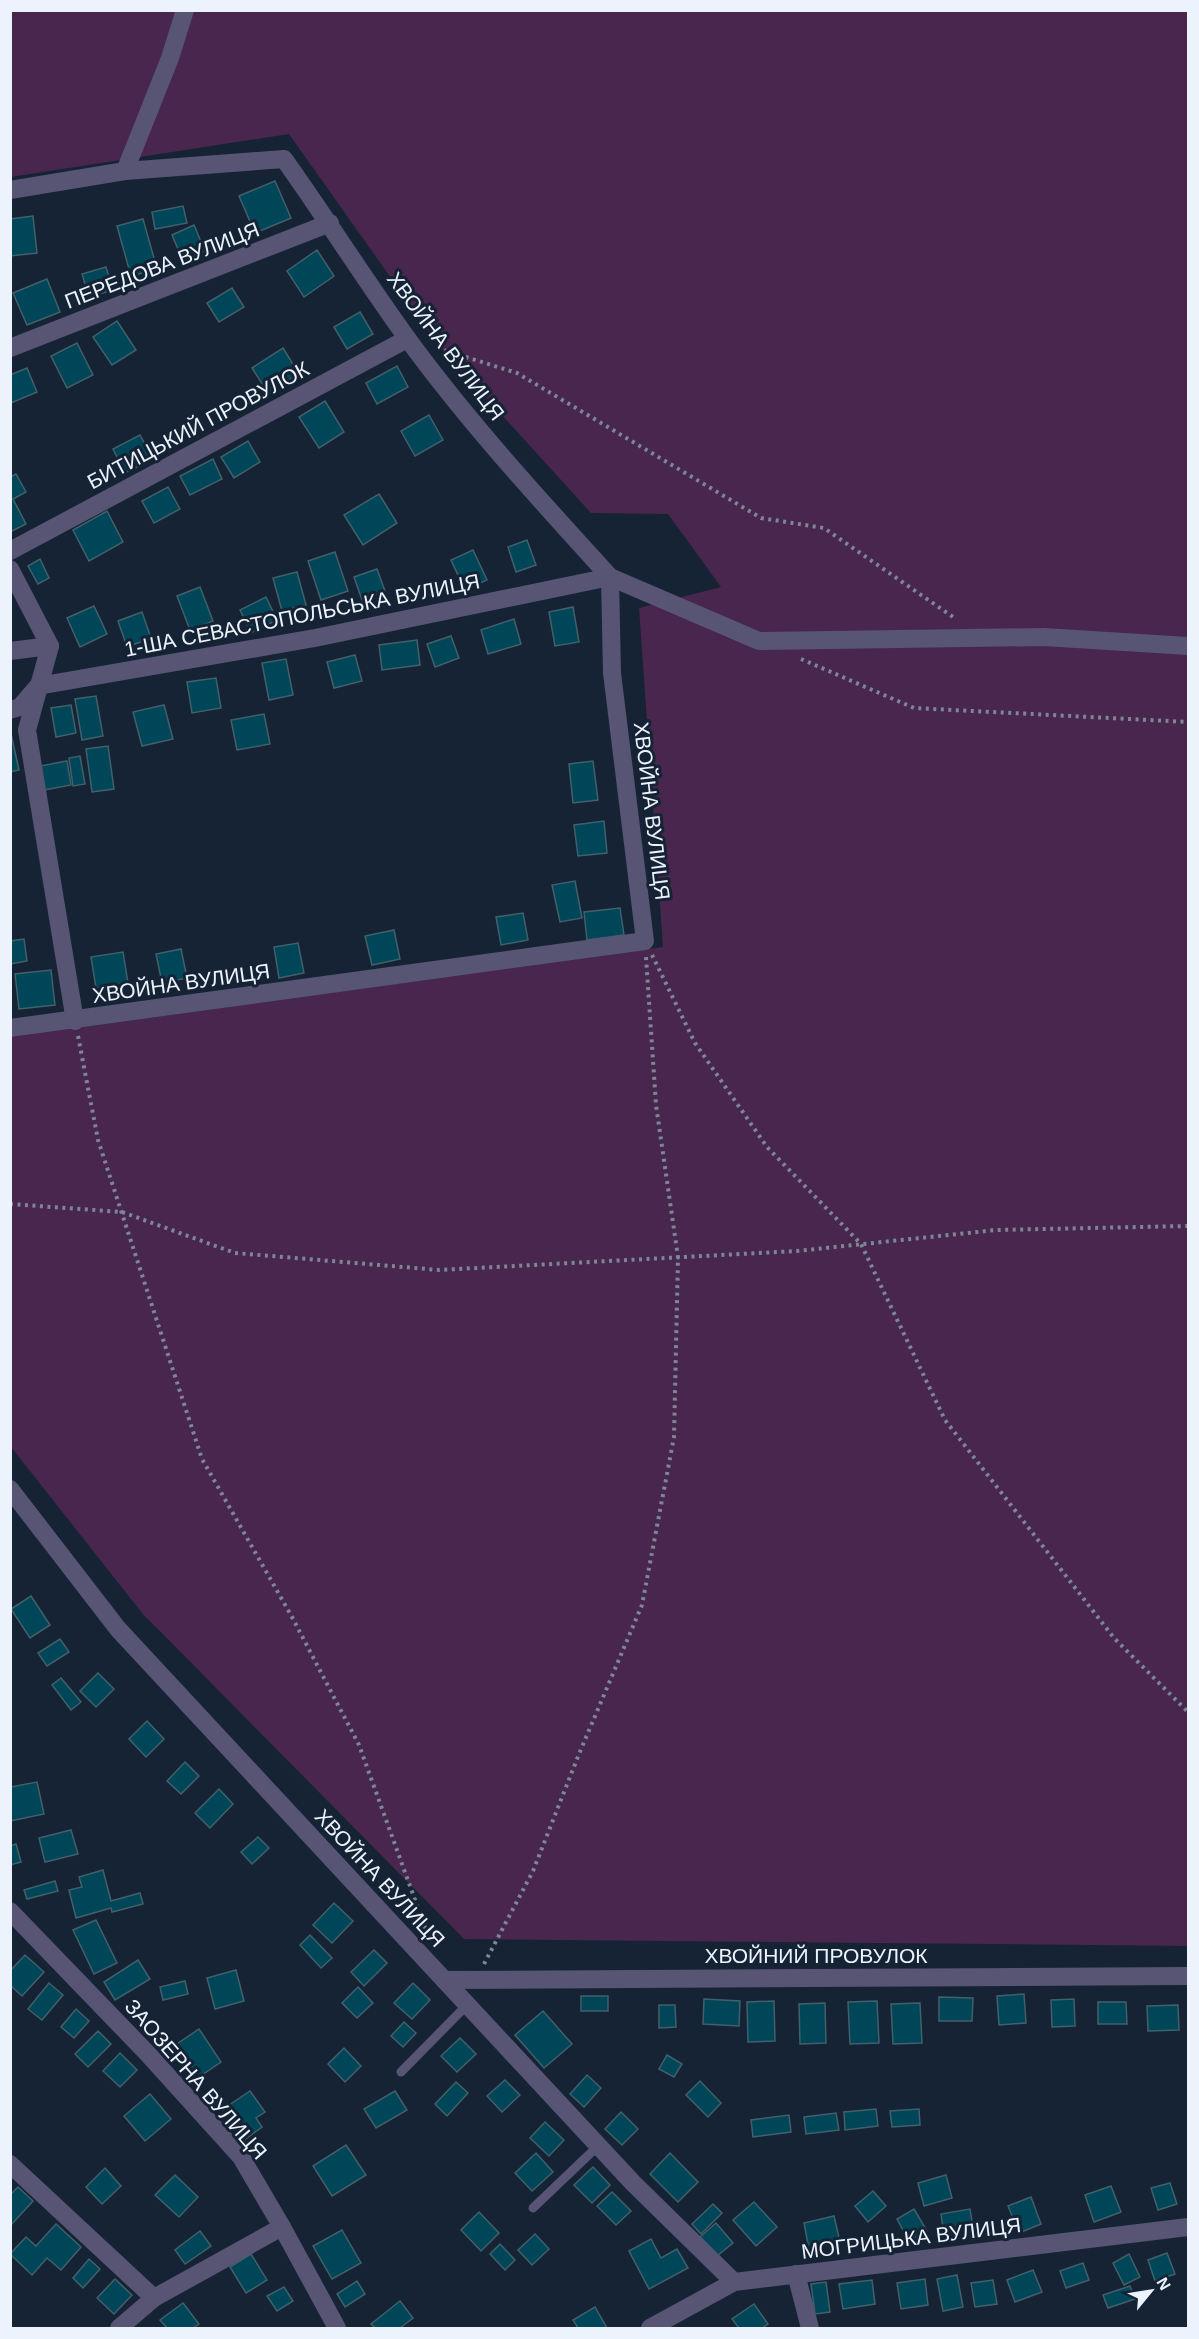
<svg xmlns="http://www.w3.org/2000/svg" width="1199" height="2339" font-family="Helvetica,sans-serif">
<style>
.green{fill:#48264e}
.building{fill:#004659;stroke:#42606a;stroke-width:1.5}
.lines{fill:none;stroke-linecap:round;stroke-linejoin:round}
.path{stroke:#7c8795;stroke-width:4;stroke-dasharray:3 4.5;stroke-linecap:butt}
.service{stroke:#575474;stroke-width:9}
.minor{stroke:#575474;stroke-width:18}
.labels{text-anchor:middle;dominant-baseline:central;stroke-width:6;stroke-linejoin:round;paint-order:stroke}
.street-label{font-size:21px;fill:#ecf3fd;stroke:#152335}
</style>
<rect width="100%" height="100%" fill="#152335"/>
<polygon class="green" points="11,11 1188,11 1188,1946 464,1939 142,1613 11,1447 11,1037 663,947 639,608 721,587 668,514 591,513 439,346 289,134 11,177"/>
<g class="building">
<polygon points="275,181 291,218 255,233 239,196"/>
<polygon points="183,206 187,223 155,229 152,212"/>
<polygon points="33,216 37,253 10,256 10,219"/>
<polygon points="143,219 157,269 131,276 117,226"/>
<polygon points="194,225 205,251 183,261 172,235"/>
<polygon points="317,250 334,276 304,297 287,271"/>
<polygon points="106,267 113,290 89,297 82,274"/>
<polygon points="47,279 60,312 27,325 13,293"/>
<polygon points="232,288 244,307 219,322 207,303"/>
<polygon points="360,312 373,334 347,349 334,327"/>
<polygon points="117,321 136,350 112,365 93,337"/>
<polygon points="77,343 93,375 67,388 51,356"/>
<polygon points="283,348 299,374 268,393 252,368"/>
<polygon points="397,366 408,387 377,404 366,383"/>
<polygon points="27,368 37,392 11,403 10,375"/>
<polygon points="325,401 344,432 319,448 299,417"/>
<polygon points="429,415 443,440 415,456 401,431"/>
<polygon points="140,435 153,459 125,473 113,449"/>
<polygon points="248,441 260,462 234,478 221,457"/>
<polygon points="213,459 222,479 190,495 180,476"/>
<polygon points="16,474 26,492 13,499 26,524 10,532 10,477"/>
<polygon points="168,487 180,509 154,523 142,501"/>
<polygon points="379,494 397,523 363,545 344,515"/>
<polygon points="107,511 123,542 89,561 73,530"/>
<polygon points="527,540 536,565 516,572 508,547"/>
<polygon points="473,550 487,580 465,590 451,560"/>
<polygon points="335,552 348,591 321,600 308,561"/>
<polygon points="40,559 49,578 38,584 28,566"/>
<polygon points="377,569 385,591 362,600 354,577"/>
<polygon points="297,572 306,605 282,611 273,578"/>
<polygon points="200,587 213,621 190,630 177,596"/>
<polygon points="266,597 277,620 251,633 240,610"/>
<polygon points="94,606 107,634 80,647 67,618"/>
<polygon points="573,607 579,642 555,646 549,612"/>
<polygon points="142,612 151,638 127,647 118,621"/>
<polygon points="514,619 521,644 488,654 481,630"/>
<polygon points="451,636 459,658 435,667 427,644"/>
<polygon points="417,640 420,665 382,670 379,645"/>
<polygon points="355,655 362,681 334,688 327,662"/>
<polygon points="286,659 293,695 269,700 262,663"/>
<polygon points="216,678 221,708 192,713 187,682"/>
<polygon points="96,696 103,736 82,740 75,699"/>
<polygon points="71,705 76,733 56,737 51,708"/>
<polygon points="164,705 173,739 142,746 133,712"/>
<polygon points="264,714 270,744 237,750 231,720"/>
<polygon points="10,729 19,770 10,772"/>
<polygon points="108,746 114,789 92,792 86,749"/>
<polygon points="80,756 85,784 73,786 69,758"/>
<polygon points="67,761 71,785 44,790 40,766"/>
<polygon points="593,761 598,800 573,803 569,764"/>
<polygon points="604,821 607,853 578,856 574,825"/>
<polygon points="575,881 582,918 560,922 552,885"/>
<polygon points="620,908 624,935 587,940 584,912"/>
<polygon points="523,913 528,940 501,945 496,917"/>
<polygon points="394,930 400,959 372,965 365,936"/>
<polygon points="24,939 27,961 10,964 10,941"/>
<polygon points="298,943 304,973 279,978 274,947"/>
<polygon points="181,949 187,978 162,983 156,954"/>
<polygon points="123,952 128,983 96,988 91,957"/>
<polygon points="51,970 55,1005 19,1009 15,974"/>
<polygon points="31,1596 50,1625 30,1638 11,1609"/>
<polygon points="60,1639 69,1652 47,1666 38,1653"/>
<polygon points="98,1673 114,1689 96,1707 80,1691"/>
<polygon points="61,1678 81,1702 71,1710 52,1685"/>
<polygon points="147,1721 164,1739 146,1757 129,1739"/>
<polygon points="185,1762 199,1776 181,1794 167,1781"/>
<polygon points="37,1782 44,1814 10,1821 10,1787"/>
<polygon points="219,1789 233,1804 210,1828 195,1813"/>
<polygon points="71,1830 78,1854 45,1862 39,1838"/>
<polygon points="258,1837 269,1848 252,1864 241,1852"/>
<polygon points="16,1844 21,1862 10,1865 10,1846"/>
<polygon points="103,1870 111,1901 140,1893 143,1904 112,1912 111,1908 76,1918 69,1890 82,1887 79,1877"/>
<polygon points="55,1881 58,1891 27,1899 24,1890"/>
<polygon points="334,1903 353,1921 332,1943 313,1925"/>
<polygon points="96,1920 117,1963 94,1974 73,1930"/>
<polygon points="310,1935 332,1958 321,1968 300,1945"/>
<polygon points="374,1950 387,1963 364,1986 351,1972"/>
<polygon points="25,1955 44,1972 22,1996 10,1985 10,1971"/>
<polygon points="138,1960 150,1979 115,2000 104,1982"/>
<polygon points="236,1970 244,2001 215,2009 207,1978"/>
<polygon points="185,1981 188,1994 163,2000 160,1987"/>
<polygon points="49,1983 63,1995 42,2020 28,2009"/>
<polygon points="413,1983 430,2000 412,2019 394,2003"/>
<polygon points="358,1987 373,2003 357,2018 342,2003"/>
<polygon points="1024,1994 1026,2023 999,2025 997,1996"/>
<rect x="581" y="1996" width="27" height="15"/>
<polygon points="939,1997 973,1998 972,2021 939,2021"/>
<polygon points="704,1999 740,2001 739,2026 703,2024"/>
<polygon points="1074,1999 1075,2026 1052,2027 1051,2000"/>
<polygon points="774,2001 775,2041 748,2042 747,2002"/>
<polygon points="877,2001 879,2043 850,2044 848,2002"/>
<polygon points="1098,2002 1126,2002 1127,2024 1098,2024"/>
<polygon points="825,2003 826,2043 800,2044 799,2004"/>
<polygon points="920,2003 922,2043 893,2044 891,2004"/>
<polygon points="659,2005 675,2005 676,2027 659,2028"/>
<polygon points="1178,2005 1179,2030 1148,2031 1147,2006"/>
<polygon points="76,2009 89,2021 74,2038 61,2027"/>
<polygon points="543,2011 572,2044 544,2068 515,2035"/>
<polygon points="404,2022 416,2033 403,2047 391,2036"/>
<polygon points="199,2029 221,2062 196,2079 174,2046"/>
<polygon points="98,2031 111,2044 88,2067 75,2054"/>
<polygon points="460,2038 476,2054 457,2072 441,2056"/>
<polygon points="344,2048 361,2066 345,2082 328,2064"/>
<polygon points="120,2053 137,2070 120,2087 103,2071"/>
<polygon points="667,2055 682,2064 674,2077 659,2069"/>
<polygon points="587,2075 601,2088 584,2107 570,2094"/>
<polygon points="505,2080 520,2095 502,2112 487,2096"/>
<polygon points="700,2081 721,2103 708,2117 686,2095"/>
<polygon points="456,2082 468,2093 447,2116 435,2104"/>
<polygon points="250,2091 265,2112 256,2118 262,2127 243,2141 222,2110"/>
<polygon points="395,2091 407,2110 376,2128 364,2109"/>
<polygon points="150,2094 171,2119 145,2141 124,2116"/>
<polygon points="876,2109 878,2126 845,2130 844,2112"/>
<polygon points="919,2109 920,2125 892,2127 890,2111"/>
<polygon points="621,2112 638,2129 622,2145 605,2129"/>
<polygon points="836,2113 839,2130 806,2134 804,2117"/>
<polygon points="789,2115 791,2132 753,2137 751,2120"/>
<polygon points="545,2122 564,2140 549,2156 530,2138"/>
<polygon points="346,2145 366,2175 332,2196 313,2166"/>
<polygon points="536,2153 553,2172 532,2191 515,2173"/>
<polygon points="670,2153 698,2182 678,2202 650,2174"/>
<polygon points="593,2167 610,2185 592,2203 574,2185"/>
<polygon points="105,2168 121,2186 102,2204 86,2187"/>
<polygon points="175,2175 198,2197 179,2217 155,2195"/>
<polygon points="946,2175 952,2198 924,2206 918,2183"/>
<polygon points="1170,2183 1177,2204 1158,2210 1151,2188"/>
<polygon points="1111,2186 1121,2212 1094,2222 1085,2195"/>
<polygon points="18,2187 33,2201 11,2225 10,2195"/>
<polygon points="873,2191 886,2206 868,2222 855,2206"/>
<polygon points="612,2192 631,2211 616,2225 597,2206"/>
<polygon points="1031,2197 1041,2224 1019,2233 1008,2206"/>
<polygon points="754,2202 777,2227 756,2246 733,2220"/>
<polygon points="713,2204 722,2213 701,2234 692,2224"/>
<polygon points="914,2209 927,2231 909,2241 897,2219"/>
<polygon points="970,2209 974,2235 945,2241 941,2214"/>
<polygon points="479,2212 499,2233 481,2251 461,2230"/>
<polygon points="834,2216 840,2242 809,2249 804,2223"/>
<polygon points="716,2223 733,2243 717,2256 700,2237"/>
<polygon points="56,2224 81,2247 61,2270 47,2258 32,2275 10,2254 26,2237 36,2246"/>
<polygon points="342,2230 361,2263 332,2279 313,2246"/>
<polygon points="200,2231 211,2246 185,2264 175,2250"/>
<polygon points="535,2234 549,2249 532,2265 518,2250"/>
<polygon points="651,2239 661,2258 677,2249 688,2268 649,2289 629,2251"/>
<polygon points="500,2244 515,2260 505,2270 490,2254"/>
<polygon points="1167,2253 1175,2274 1155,2281 1148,2260"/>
<polygon points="251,2254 267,2280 246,2293 230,2267"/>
<polygon points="1129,2254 1140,2277 1124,2285 1113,2263"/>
<polygon points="89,2259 100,2269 83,2288 73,2278"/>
<polygon points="1083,2263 1089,2280 1066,2288 1060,2271"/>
<polygon points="1033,2270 1042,2292 1015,2302 1007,2280"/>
<polygon points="957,2275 963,2307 943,2311 937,2279"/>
<polygon points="115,2279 132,2295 114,2314 97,2298"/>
<polygon points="925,2279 928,2305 901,2309 897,2283"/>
<polygon points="872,2280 875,2304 843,2309 839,2284"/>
<polygon points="993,2280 997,2304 975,2307 971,2283"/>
<polygon points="357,2281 365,2294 345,2307 337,2294"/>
<polygon points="826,2282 830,2312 815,2314 811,2284"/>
<polygon points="1130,2286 1135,2299 1108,2308 1103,2295"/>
<polygon points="284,2287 293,2301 277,2311 267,2296"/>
<polygon points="400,2301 413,2318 400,2328 375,2328 371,2324"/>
<polygon points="183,2303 199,2324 193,2328 167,2328 160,2320"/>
<polygon points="754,2304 768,2324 762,2328 739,2328 732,2319"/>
<polygon points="595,2307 607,2328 578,2328 573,2320"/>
</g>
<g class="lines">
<g class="path">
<polyline points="437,348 517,373 761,518 824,528 956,619"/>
<polyline points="801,659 914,708 1188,722"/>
<polyline points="652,955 695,1043 767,1147 861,1244 945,1420 1114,1638 1188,1712"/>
<polyline points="78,1036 98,1140 202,1459 292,1617 359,1745 427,1933"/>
<polyline points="10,1204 122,1212 235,1253 439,1270 797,1251 996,1230 1188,1226"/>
<polyline points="484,1964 533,1871 579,1754 642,1605 674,1437 678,1257 656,1105 646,957"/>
</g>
<g class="service">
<polyline points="401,2072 467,2005"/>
<polyline points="533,2208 598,2146"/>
</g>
<g class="minor">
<polyline points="125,171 170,58 185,10"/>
<path d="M10,190L125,171L284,159C326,218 365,280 407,338C469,423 540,500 610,577L612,673L645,941L10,1028"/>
<polyline points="10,348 330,223"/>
<polyline points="10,551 407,339"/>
<polyline points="10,569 50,646 27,730 75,1021"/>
<polyline points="10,651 50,646"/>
<polyline points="10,710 20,707 38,686 315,638 610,577 759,641 1044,637 1188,646"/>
<polyline points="10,1489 118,1629 633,2183 734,2282"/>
<polyline points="10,1911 147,2053 241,2157 282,2227 337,2328"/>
<polyline points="444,1980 1188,1976"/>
<polyline points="10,2164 154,2298"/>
<polyline points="796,2274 810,2328"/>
<polyline points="119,2328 154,2298 282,2227"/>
<polyline points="650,2328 734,2282 1188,2227"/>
</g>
</g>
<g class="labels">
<g class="street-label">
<text transform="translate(162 265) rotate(-21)">ПЕРЕДОВА ВУЛИЦЯ</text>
<text transform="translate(446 346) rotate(53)">ХВОЙНА ВУЛИЦЯ</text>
<text transform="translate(198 425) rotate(-28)">БИТИЦЬКИЙ ПРОВУЛОК</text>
<text transform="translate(302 615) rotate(-11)">1-ША СЕВАСТОПОЛЬСЬКА ВУЛИЦЯ</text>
<text transform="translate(652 811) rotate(83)">ХВОЙНА ВУЛИЦЯ</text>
<text transform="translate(181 983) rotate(-8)">ХВОЙНА ВУЛИЦЯ</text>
<text transform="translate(380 1878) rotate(47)">ХВОЙНА ВУЛИЦЯ</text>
<text x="816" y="1955">ХВОЙНИЙ ПРОВУЛОК</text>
<text transform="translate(196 2079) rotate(49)">ЗАОЗЕРНА ВУЛИЦЯ</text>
<text transform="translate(911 2238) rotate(-7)">МОГРИЦЬКА ВУЛИЦЯ</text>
</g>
</g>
<rect width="1199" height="2339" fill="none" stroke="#ecf3fd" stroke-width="24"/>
<g transform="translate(1151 2291) rotate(60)" stroke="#152335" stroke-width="4.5" paint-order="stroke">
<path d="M0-4.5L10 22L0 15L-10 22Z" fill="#ecf3fd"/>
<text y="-9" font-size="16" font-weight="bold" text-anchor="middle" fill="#ecf3fd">N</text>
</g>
</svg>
